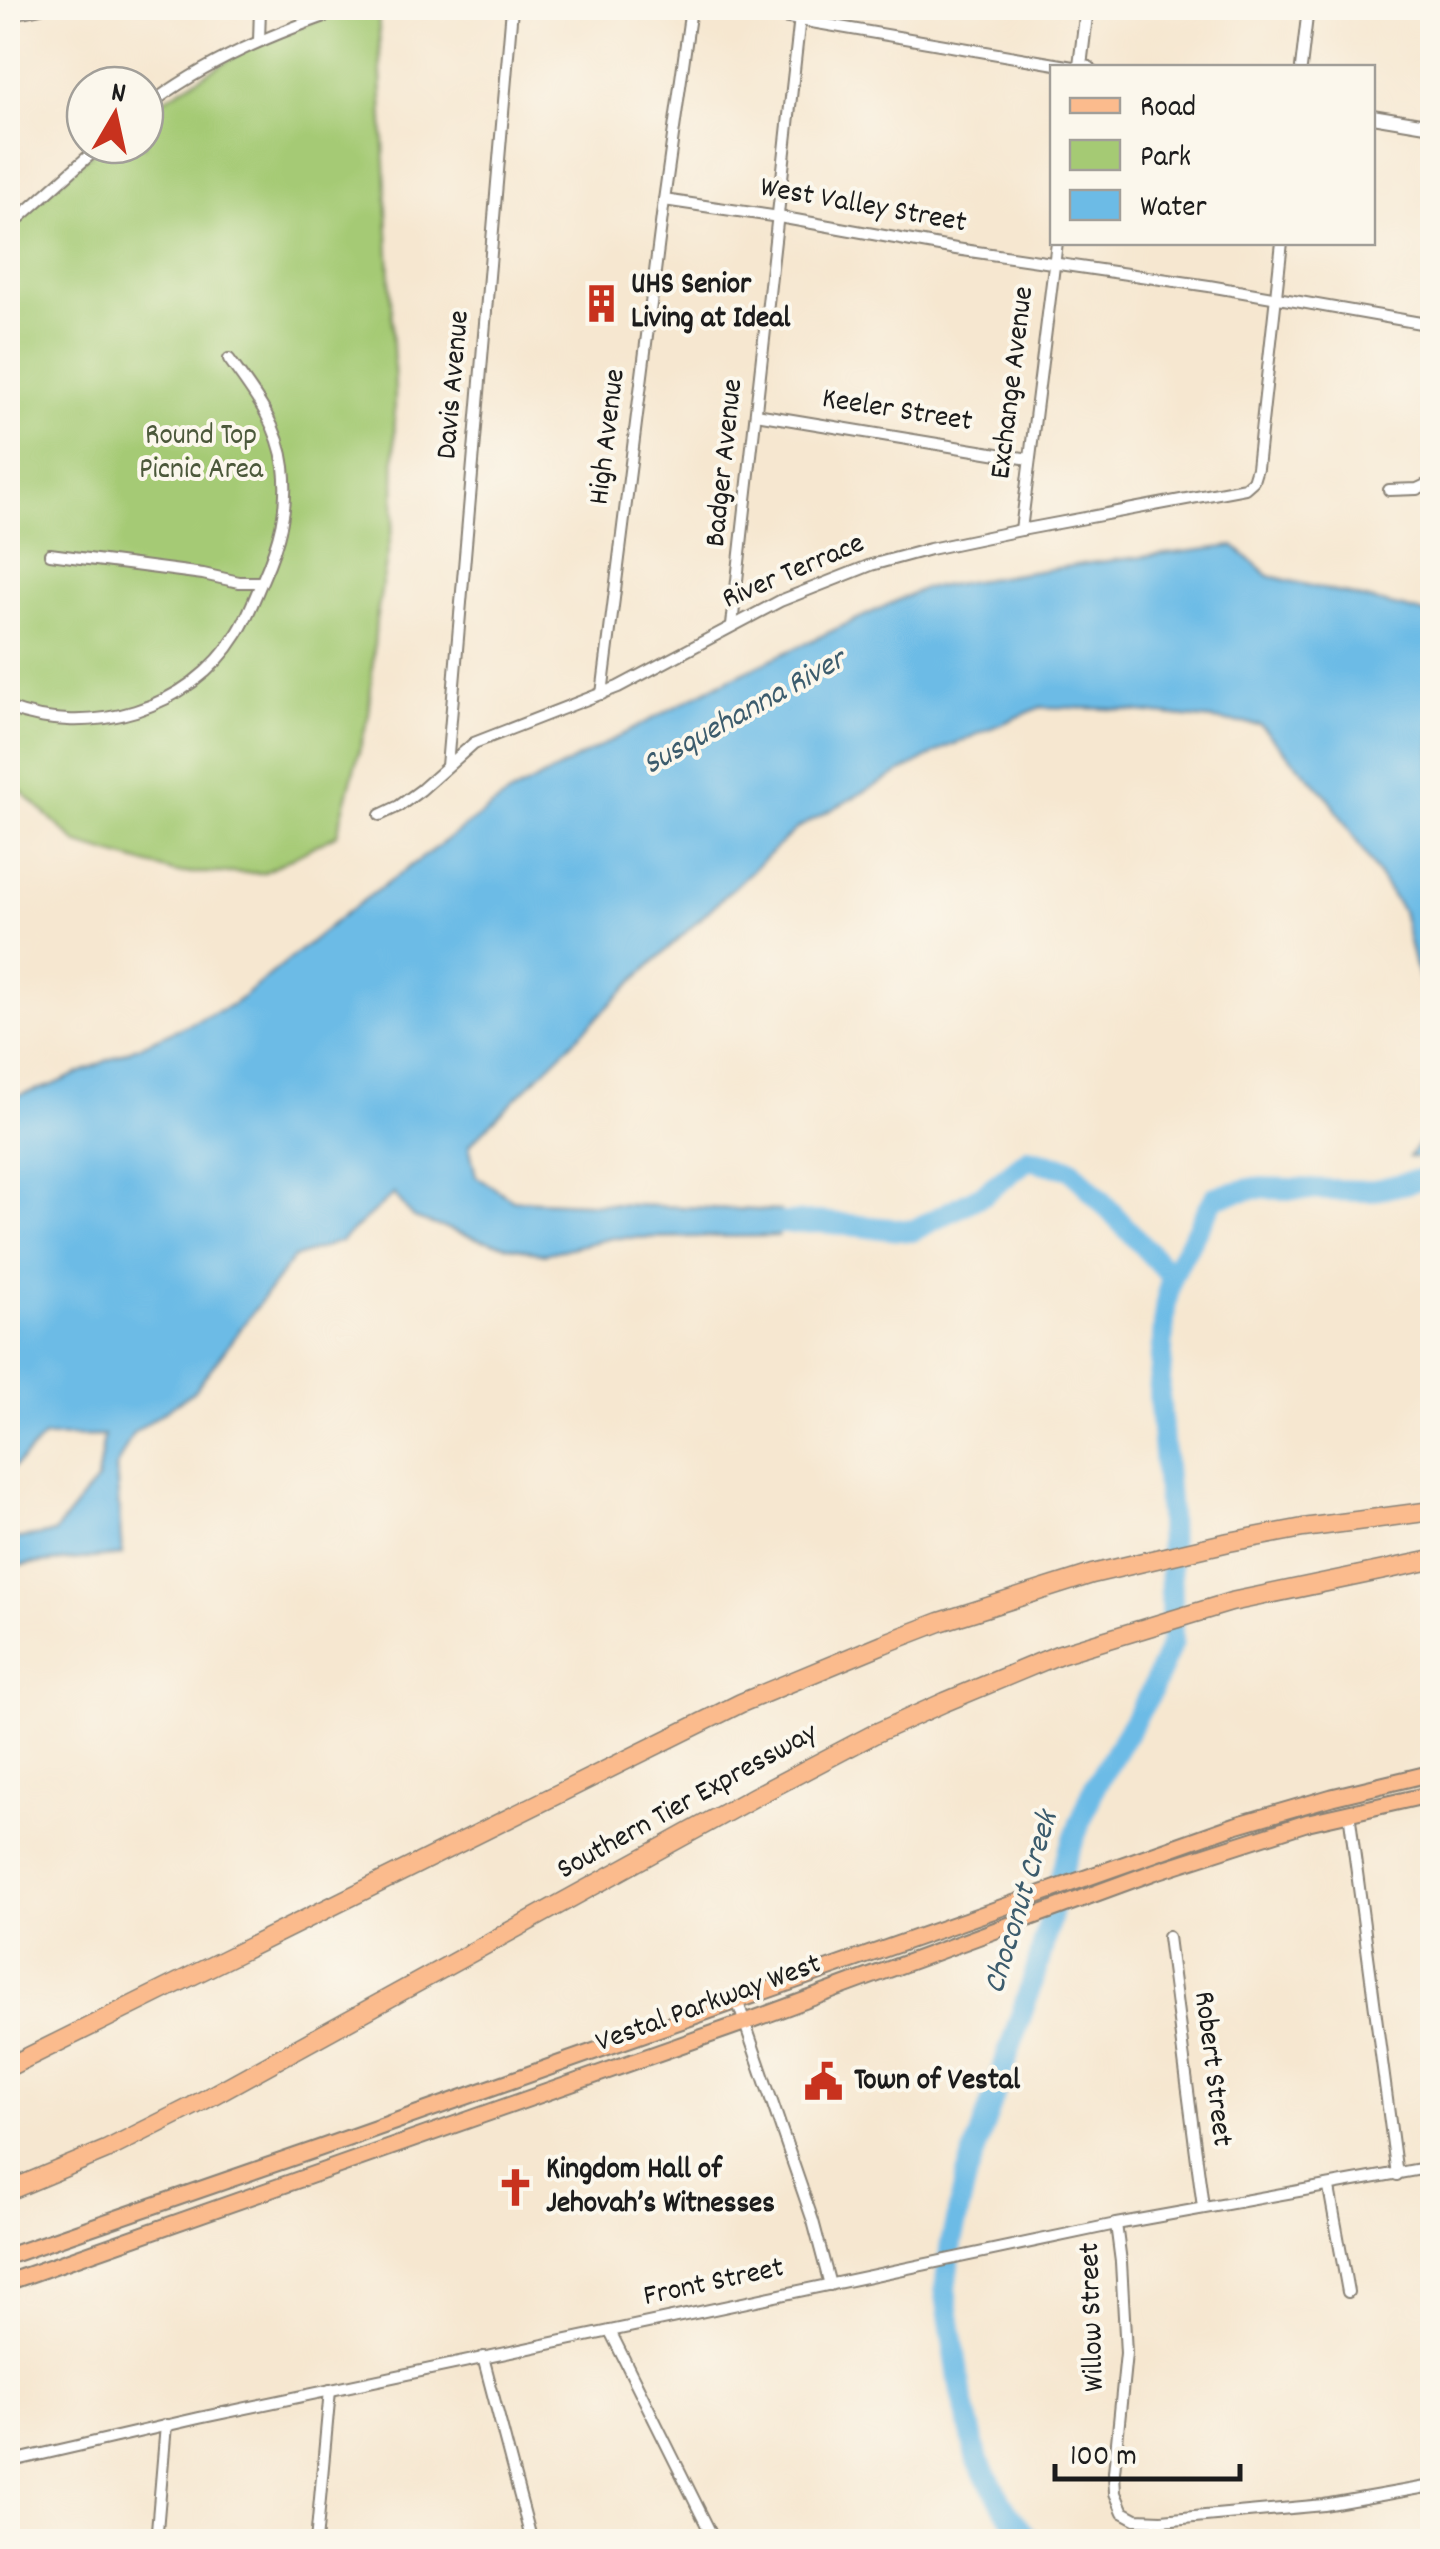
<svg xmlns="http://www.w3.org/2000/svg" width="1440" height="2549" font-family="Dekko,sans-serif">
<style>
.green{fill:#a5ca74;stroke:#607348;stroke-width:2.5}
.water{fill:#6cbbe6;stroke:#446c81;stroke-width:2.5}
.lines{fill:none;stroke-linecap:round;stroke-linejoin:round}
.river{stroke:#6cbbe6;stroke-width:22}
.minor-casing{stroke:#898276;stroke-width:14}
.tertiary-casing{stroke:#898276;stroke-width:16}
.primary-casing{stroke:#898276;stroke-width:19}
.motorway-casing{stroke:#898276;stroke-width:21}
.minor{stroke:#fff;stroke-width:10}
.tertiary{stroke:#fff;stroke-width:12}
.primary{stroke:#fbbb8d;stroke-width:15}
.motorway{stroke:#fbbb8d;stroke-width:18}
.labels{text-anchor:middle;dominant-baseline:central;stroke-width:8;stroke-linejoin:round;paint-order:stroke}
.street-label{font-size:30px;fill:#1c1c1c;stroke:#fbf7ec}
.poi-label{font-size:30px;font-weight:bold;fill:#1c1c1c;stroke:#fbf7ec;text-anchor:start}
.park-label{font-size:30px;fill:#4c593b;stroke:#fbf7ec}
.water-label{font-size:32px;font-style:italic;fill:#3c5c6d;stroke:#fbf7ec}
</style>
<rect width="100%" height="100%" fill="#fbf7ec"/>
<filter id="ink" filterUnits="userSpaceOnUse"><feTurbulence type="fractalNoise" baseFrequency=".01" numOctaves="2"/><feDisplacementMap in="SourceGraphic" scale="20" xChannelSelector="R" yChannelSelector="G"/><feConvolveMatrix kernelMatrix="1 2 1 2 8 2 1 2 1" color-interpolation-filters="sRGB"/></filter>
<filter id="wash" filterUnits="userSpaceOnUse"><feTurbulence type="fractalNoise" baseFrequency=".0048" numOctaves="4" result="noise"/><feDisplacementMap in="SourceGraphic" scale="40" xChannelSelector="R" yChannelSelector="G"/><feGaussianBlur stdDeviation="2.25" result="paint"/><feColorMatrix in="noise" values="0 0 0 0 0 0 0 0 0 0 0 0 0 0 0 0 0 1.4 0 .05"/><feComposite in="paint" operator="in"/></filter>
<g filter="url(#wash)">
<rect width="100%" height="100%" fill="#f6e7d0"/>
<polygon class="green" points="350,8 378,8 395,390 394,518 376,620 369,714 337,834 263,873 177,873 78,844 19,789 8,770 8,225 101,145 145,145 145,111 259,41"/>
<g class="water">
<polygon points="1234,546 1269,576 1432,615 1432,1009 1415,967 1402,911 1328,797 1260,725 1110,709 1041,707 945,748 796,829 642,973 469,1145 476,1176 513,1200 780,1211 778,1236 612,1238 544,1254 482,1240 413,1218 394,1194 341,1241 293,1258 194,1391 133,1433 116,1467 122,1555 8,1566 8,1540 54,1533 97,1480 104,1436 44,1437 8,1473 8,1098 50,1086 234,1004 346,913 507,796 716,685 922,589 1090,563"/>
<polygon points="1432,1126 1432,1158 1409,1157"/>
</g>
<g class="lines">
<g class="river">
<polyline points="748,1224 819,1222 912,1231 984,1194 1028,1159 1071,1169 1171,1276 1165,1309 1159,1394 1169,1514 1172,1642 1151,1692 1094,1788 1065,1861 1037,1968 967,2175 951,2243 945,2289 961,2392 978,2461 1006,2510 1031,2542"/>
<polyline points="1171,1276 1215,1197 1254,1188 1371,1191 1432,1177"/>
</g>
</g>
</g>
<g filter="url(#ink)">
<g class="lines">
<defs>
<g id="minor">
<polyline points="729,8 1079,68"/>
<polyline points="8,15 41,8"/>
<polyline points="259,41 260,8"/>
<polyline points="1301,68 1308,8"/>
<path d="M145,108C206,61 276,32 348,8"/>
<polyline points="664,200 779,217 956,249 1209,286 1432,325"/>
<polyline points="8,228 101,145"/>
<polyline points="756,414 1029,459"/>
<polyline points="1389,490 1417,489 1432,482"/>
<polyline points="1021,530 1057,242"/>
<polyline points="50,554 203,574 239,582 261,582"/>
<polyline points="732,625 801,8"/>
<polyline points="602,694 664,200 691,8"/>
<path d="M8,708C89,739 190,710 237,634C248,617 255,597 263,579C279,543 289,507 284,467C279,425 253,392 229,359"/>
<polyline points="447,766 512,8"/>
<polyline points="380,815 399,806 421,790 474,743 618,687 780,601 871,565 930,549 1021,530 1245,488 1253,481 1257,468 1282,242"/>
<polyline points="1349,1812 1397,2175"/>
<polyline points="1168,1937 1203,2207"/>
<polyline points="737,2000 813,2221 830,2285"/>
<polyline points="1425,2169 1432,2208"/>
<polyline points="1329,2188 1348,2292"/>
<polyline points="1116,2224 1121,2262 1126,2353 1114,2472 1115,2493 1123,2512 1136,2519 1162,2520 1324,2505 1432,2486"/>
<polyline points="610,2331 715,2542"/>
<polyline points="483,2357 532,2542"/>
<polyline points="8,2462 199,2418 1116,2224 1432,2167"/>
<polyline points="156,2542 166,2425"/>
<polyline points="316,2542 330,2390"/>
</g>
<g id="tertiary">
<polyline points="1087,8 1080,66 1089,68"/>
<polyline points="1372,116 1432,126"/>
</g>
<g id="primary">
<polyline points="8,2256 320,2148 1236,1825 1332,1797 1432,1773"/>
<polyline points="8,2282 746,2022 1154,1872 1309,1822 1432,1794"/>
</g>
<g id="motorway">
<polyline points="8,2067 741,1703 883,1644 940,1622 1092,1574 1229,1542 1303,1528 1432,1511"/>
<polyline points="8,2191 106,2150 193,2106 754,1797 876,1733 945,1702 1060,1654 1231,1602 1432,1560"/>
</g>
</defs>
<use href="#minor" class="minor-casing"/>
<use href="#tertiary" class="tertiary-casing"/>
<use href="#primary" class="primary-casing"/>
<use href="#motorway" class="motorway-casing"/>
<use href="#minor" class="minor"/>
<use href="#tertiary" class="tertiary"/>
<use href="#primary" class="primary"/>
<use href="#motorway" class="motorway"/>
</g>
</g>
<defs>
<symbol id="building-bare" viewBox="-9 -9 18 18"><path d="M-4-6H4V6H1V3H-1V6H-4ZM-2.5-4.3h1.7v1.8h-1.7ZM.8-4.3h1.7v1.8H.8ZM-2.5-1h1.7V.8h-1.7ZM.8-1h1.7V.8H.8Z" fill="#c8321e" stroke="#fbf7ec" stroke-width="2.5" paint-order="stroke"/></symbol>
<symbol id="civic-bare" viewBox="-9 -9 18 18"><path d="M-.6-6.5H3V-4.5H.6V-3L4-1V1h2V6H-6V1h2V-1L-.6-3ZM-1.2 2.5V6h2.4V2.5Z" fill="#c8321e" stroke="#fbf7ec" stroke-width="2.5" paint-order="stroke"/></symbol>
<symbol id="church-bare" viewBox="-9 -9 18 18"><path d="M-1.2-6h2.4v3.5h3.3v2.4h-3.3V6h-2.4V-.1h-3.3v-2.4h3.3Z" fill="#c8321e" stroke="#fbf7ec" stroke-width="2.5" paint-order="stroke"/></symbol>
</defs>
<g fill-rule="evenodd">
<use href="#building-bare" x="574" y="276" width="55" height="55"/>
<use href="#civic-bare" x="796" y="2054" width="55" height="55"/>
<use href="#church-bare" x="488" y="2160" width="55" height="55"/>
</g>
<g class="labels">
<g class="street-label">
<text transform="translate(863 207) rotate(10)">West Valley Street</text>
<text transform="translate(1014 383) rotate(-83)">Exchange Avenue</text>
<text transform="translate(455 385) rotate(-85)">Davis Avenue</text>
<text transform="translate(897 412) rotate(9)">Keeler Street</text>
<text transform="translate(609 437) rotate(-83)">High Avenue</text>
<text transform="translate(726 463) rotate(-84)">Badger Avenue</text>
<text transform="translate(794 573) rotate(-23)">River Terrace</text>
<text transform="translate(688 1803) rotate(-29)">Southern Tier Expressway</text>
<text transform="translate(709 2005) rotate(-20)">Vestal Parkway West</text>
<text transform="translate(1211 2069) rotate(83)">Robert Street</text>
<text transform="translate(714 2284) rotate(-12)">Front Street</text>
<text transform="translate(1094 2317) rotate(-92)">Willow Street</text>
</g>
<g class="poi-label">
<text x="631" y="286">UHS Senior<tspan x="631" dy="34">Living at Ideal</tspan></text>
<text x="854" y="2082">Town of Vestal</text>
<text x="546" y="2171">Kingdom Hall of<tspan x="546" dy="34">Jehovah’s Witnesses</tspan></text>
</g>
<g class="park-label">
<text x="201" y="437">Round Top<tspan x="201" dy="34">Picnic Area</tspan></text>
</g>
<g class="water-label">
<text transform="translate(745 714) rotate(-29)">Susquehanna River</text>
<text transform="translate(1023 1903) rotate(-73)">Choconut Creek</text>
</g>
</g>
<rect width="1440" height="2549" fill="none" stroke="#fbf7ec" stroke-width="40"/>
<rect x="1050" y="65" width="325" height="180" fill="#fbf7ec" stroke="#a29f99" stroke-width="2.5"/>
<rect x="1070" y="98" width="50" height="15" fill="#fbbb8d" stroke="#a29f99" stroke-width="2.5"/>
<text x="1140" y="115" font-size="30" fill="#1c1c1c">Road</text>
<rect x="1070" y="140" width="50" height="30" fill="#a5ca74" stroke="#a29f99" stroke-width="2.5"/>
<text x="1140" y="165" font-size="30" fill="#1c1c1c">Park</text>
<rect x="1070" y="190" width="50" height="30" fill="#6cbbe6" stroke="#a29f99" stroke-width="2.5"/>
<text x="1140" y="215" font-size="30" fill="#1c1c1c">Water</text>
<g transform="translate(115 115) rotate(9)"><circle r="48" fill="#fbf7ec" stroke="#a29f99" stroke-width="2.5"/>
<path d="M0-8L18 38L0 25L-18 38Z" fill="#c8321e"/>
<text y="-15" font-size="28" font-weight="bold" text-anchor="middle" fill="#1c1c1c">N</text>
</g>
<path d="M1055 2464v15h185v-15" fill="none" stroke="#1c1c1c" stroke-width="5"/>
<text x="1070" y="2464" font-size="30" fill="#1c1c1c" stroke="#fbf7ec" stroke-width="8" paint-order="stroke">100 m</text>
</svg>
